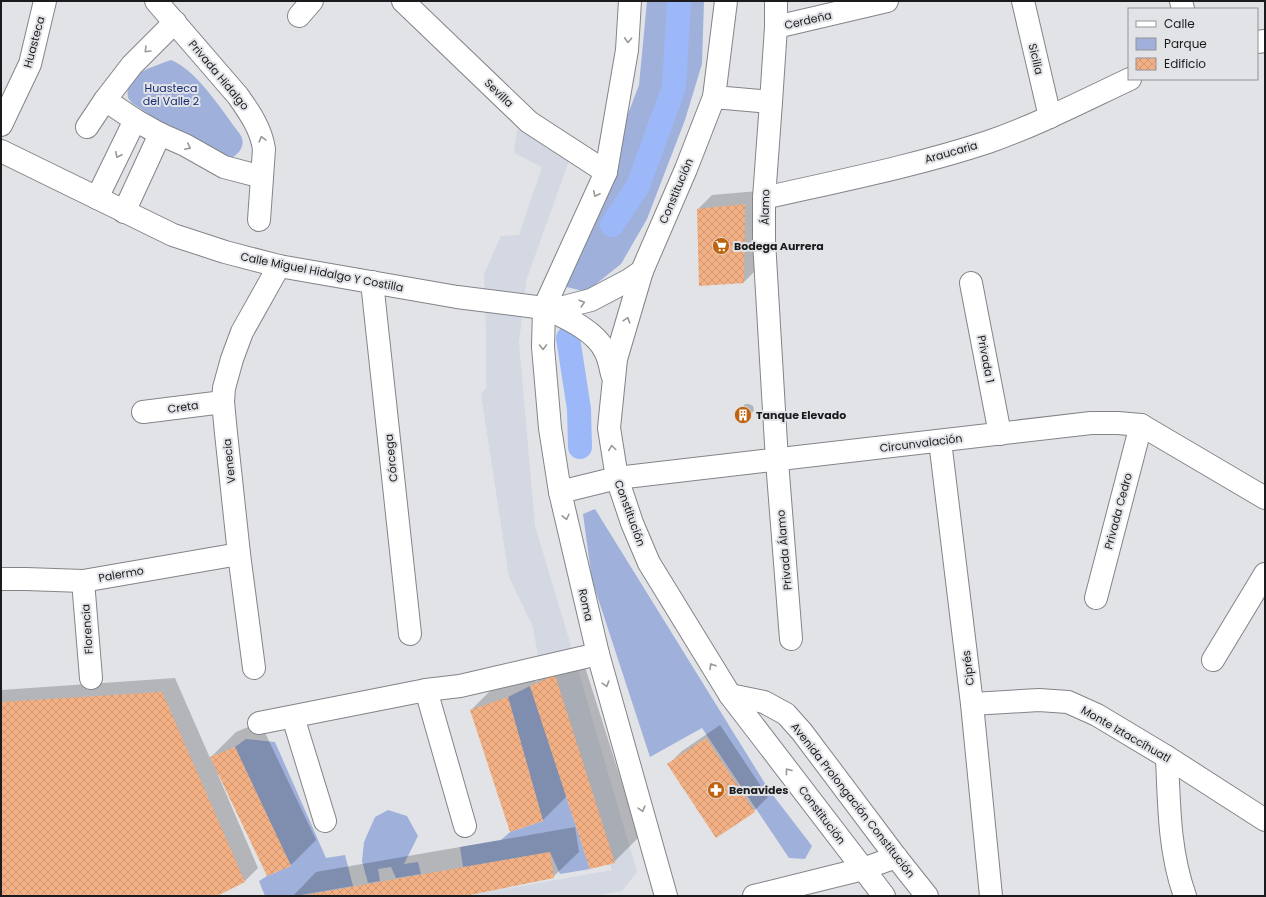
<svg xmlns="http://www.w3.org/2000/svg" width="1266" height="897" font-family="Poppins,sans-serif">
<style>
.built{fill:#d3d8e3}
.green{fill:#9fb1db}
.shadow{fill:#0003}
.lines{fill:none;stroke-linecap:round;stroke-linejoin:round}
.canal{stroke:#9db8f8;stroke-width:24}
.building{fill:url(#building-cross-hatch)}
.minor-casing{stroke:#828488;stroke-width:24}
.minor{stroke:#fff;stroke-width:22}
.oneway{stroke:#989899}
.labels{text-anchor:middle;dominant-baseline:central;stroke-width:4;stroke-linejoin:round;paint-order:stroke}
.street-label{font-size:11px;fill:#1b1b1d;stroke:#e1e3e7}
.park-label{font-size:11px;fill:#172d75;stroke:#e1e3e7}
.poi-label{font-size:11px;font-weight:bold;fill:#1b1b1d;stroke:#e1e3e7;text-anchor:start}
</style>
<defs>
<pattern id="building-cross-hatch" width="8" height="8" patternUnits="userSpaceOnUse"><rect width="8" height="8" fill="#f2b084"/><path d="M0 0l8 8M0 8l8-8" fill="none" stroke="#cf9772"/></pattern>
</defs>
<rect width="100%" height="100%" fill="#e1e3e7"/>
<polygon class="built" points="517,129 571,155 526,281 519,343 535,526 569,639 637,872 622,891 593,896 465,896 612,870 549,689 541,674 533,627 509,577 481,394 486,388 486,332 484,274 501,236 519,235 542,167 514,153"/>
<g class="green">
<polygon points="647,1 704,1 702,64 685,120 647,219 621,264 586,292 563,286 639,85"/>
<path d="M171,60C194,69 217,103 231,122C234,127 240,133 242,138C245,148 237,155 229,160L185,138L132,103L128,98C124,73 153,67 171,60Z"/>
<polygon points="595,509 769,790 812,846 805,859 789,858 702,728 650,757 592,580 583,514"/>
<polygon points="530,686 590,869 560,874 550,852 463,867 460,847 501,840 510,832 543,821 508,697"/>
<polygon points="246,739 275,742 326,858 345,855 353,886 295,896 265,896 259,881 267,876 291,866 235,747"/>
<polygon points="388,810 407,816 418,836 404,864 418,862 421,874 396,878 391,867 378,869 380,881 368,883 362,861 364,842 375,817"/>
</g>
<g class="shadow">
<polygon points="758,191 758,268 744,282 698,209 712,195"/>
<polygon points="745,404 749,404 753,406 754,410 746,421 742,422 738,420 736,414"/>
<polygon points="580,651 639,837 614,862 567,796 543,820 471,710 496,685 533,672 536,682 557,661"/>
<polygon points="175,678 210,758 236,732 260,722 316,840 291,865 219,774 218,775 258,868 244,882 215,896 1,896 1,690"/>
<polygon points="720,725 768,797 754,811 716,836 669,764 682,751"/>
<polygon points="575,827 579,852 553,877 460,896 293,896 316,872"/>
</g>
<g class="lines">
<g class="canal">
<polyline points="612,225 638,186 674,87 679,1"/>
<polyline points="568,338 579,409 580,447"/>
</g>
</g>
<g class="building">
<polygon points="745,204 744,283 699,286 697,209"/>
<circle cx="743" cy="415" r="8"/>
<polygon points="555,675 615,863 590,869 530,686"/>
<polygon points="162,692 245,882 217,896 1,896 1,702"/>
<polygon points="508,697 543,821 510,832 470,710"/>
<polygon points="706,738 755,812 716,838 667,764"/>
<polygon points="235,747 291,866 267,876 210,757"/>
<polygon points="550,852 554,878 465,896 300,896"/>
</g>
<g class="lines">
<defs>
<g id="minor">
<path d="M156,1L238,96C250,113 261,129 264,149L259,220"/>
<polyline points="403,1 529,122 606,172"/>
<polyline points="630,1 627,50 606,172 544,308 543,347 550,428 560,492 598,654 666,896"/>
<polyline points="726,1 714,97 686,169 642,271 616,359 609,428 617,478 632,523 649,563 730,695 884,896"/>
<polyline points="776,1 776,27 771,102 764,198 764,241 777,461 791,639"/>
<polyline points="1023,1 1050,117"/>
<polyline points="1181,1 1183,9"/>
<polyline points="299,16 312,1"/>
<polyline points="776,27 887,1"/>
<polyline points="1257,42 1265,41"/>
<polyline points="714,97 771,102"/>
<polyline points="105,100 135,120 160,134 185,145 224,167 262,177"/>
<polyline points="1,125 30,64 45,1"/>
<polyline points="87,127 105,100 132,65 175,22"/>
<polyline points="1,151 173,235 225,252 279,266 457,297 544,308 560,308 591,300 629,280 642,271"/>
<polyline points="97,198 135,120"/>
<path d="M764,198C839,181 915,166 988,142C1037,125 1083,101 1130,79"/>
<polyline points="124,212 160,134"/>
<polyline points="372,282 410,634"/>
<polyline points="971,283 1000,434"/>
<path d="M545,308C564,317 595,330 605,351C609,358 610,366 612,374"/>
<polyline points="143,412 223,402"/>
<polyline points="940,441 972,704 991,896"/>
<polyline points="560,492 617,478 1091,423 1118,423 1141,425 1265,498"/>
<polyline points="1,579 26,579 83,581 239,554"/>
<polyline points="83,581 91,678"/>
<polyline points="1096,598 1141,425"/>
<polyline points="1213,660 1265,574"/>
<polyline points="254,668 239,554 226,433 223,402 224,388 232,359 242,332 279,266"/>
<polyline points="730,695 764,702 786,714 802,732 896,857 927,896"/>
<polyline points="972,704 1039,700 1068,702 1097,715 1167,757 1265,820"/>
<polyline points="293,717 325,821"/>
<polyline points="259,723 426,690"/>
<path d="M1167,757C1169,804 1169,852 1185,896"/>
<polyline points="465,826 426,690 460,686 598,654"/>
<polyline points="754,896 863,869 896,857"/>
</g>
</defs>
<use href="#minor" class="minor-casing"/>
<use href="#minor" class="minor"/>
</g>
<defs><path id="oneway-chevron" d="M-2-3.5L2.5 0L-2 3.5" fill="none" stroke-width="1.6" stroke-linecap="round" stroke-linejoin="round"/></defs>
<g class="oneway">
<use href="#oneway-chevron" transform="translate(628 40) rotate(93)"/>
<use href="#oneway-chevron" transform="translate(147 50) rotate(135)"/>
<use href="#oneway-chevron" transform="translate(262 139) rotate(-105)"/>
<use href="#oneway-chevron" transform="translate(188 147) rotate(27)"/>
<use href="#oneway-chevron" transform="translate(118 155) rotate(116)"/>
<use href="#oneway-chevron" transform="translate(596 194) rotate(115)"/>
<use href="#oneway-chevron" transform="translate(582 303) rotate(-16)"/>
<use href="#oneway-chevron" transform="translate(627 320) rotate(-73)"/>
<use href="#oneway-chevron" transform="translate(543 347) rotate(89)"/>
<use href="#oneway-chevron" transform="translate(612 448) rotate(-98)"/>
<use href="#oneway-chevron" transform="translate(566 517) rotate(77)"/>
<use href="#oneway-chevron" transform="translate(712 666) rotate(-122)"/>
<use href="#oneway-chevron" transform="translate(606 684) rotate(74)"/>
<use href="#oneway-chevron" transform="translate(788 771) rotate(-127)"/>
<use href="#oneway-chevron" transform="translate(642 809) rotate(74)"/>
</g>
<defs>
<symbol id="supermarket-disc" viewBox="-11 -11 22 22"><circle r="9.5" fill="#bf630e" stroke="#e1e3e7"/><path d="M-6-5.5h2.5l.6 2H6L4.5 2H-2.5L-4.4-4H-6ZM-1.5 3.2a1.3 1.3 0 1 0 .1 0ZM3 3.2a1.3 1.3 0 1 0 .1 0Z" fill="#fff"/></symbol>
<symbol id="building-disc" viewBox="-11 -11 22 22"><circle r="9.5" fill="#bf630e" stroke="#e1e3e7"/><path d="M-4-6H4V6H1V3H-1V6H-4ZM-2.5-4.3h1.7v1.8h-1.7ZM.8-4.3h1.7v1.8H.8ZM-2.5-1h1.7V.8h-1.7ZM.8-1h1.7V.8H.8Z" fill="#fff"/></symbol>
<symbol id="pharmacy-disc" viewBox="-11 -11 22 22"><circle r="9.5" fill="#bf630e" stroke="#e1e3e7"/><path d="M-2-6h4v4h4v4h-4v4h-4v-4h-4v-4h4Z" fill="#fff"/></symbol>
</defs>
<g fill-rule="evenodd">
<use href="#supermarket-disc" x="711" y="236" width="20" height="20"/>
<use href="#building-disc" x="733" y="405" width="20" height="20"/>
<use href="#pharmacy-disc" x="706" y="780" width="20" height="20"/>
</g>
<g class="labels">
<g class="street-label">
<text transform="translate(808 20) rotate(-13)">Cerdeña</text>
<text transform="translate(34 42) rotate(-75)">Huasteca</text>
<text transform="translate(1036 59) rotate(77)">Sicilia</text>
<text transform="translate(219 75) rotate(50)">Privada Hidalgo</text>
<text transform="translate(499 93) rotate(44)">Sevilla</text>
<text transform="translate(951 152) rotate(-16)">Araucaria</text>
<text transform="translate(676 191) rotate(-67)">Constitución</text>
<text transform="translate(765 207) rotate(-89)">Álamo</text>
<text transform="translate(322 272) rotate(11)">Calle Miguel Hidalgo Y Costilla</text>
<text transform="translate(986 359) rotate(79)">Privada 1</text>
<text transform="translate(183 407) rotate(-8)">Creta</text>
<text transform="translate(921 443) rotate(-7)">Circunvalación</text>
<text transform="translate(391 458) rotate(-96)">Córcega</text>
<text transform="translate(229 461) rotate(-96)">Venecia</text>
<text transform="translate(1118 511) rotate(-75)">Privada Cedro</text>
<text transform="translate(630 513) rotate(70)">Constitución</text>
<text transform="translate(784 550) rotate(-95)">Privada Álamo</text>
<text transform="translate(121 574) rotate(-10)">Palermo</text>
<text transform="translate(586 605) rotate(77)">Roma</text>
<text transform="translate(87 629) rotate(-94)">Florencia</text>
<text transform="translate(968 668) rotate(-97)">Ciprés</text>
<text transform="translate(1126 734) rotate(30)">Monte Iztaccíhuatl</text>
<text transform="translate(853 800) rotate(52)">Avenida Prolongación Constitución</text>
<text transform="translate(822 815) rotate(53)">Constitución</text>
</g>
<g class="park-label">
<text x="171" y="88">Huasteca<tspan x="171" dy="13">del Valle 2</tspan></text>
</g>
<g class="poi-label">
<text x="734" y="246">Bodega Aurrera</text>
<text x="756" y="415">Tanque Elevado</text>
<text x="729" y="790">Benavides</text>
</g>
</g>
<rect width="1266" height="897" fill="none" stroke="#1b1b1d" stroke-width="4"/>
<rect x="1128" y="8" width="130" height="72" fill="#e1e3e7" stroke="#929396"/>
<rect x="1136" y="21" width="20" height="6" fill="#ffffff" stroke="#929396"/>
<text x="1164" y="28" font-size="12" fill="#1b1b1d">Calle</text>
<rect x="1136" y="38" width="20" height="12" fill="#9fb1db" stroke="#929396"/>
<text x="1164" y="48" font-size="12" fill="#1b1b1d">Parque</text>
<rect x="1136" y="58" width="20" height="12" fill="url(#building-cross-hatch)" stroke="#929396"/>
<text x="1164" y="68" font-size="12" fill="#1b1b1d">Edificio</text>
</svg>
